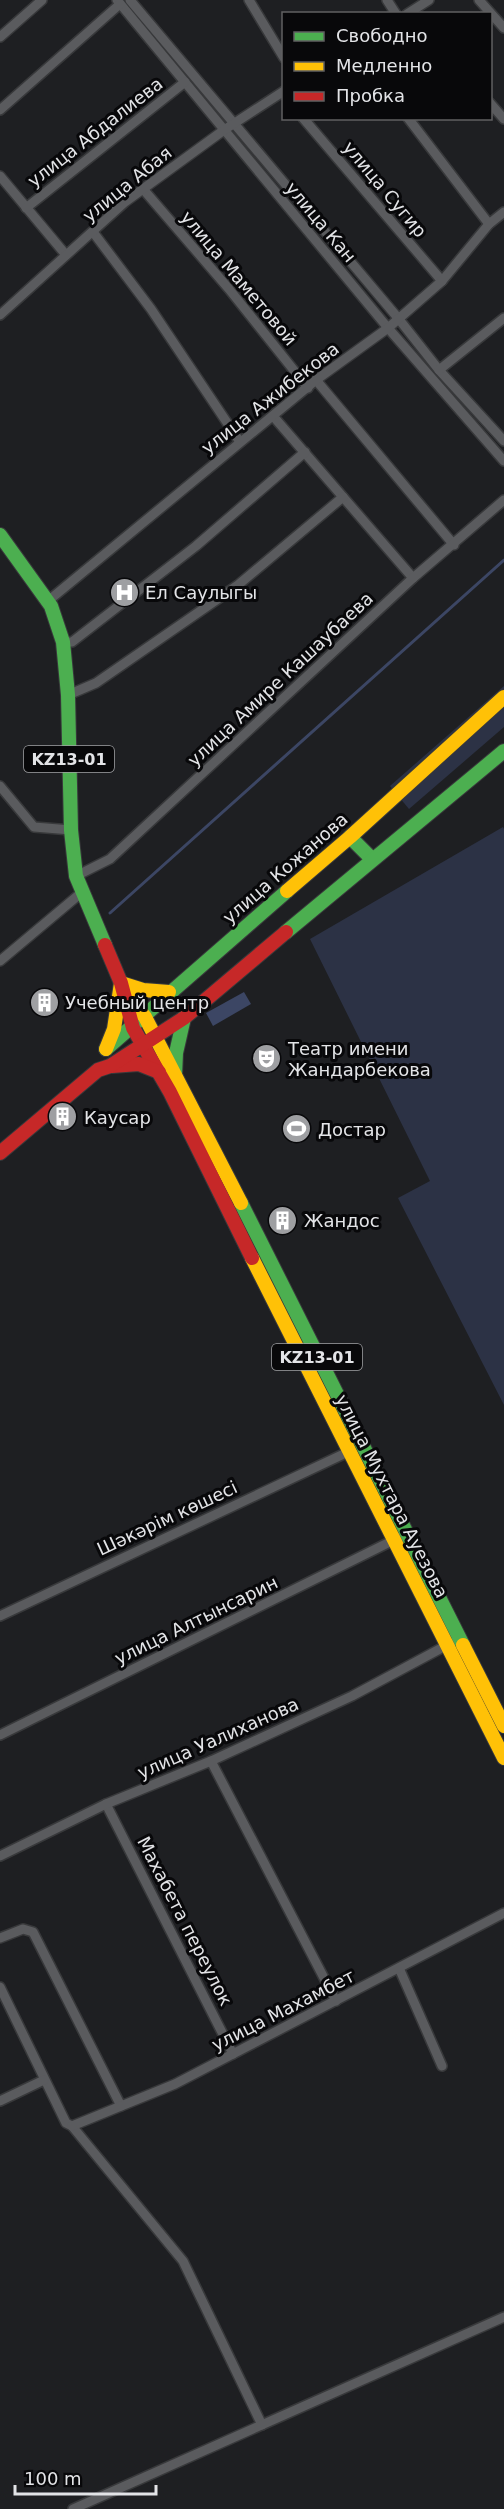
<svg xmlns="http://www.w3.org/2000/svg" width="504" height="2509" font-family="'DejaVu Sans',sans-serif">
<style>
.green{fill:#2c3245}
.water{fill:#3c4664}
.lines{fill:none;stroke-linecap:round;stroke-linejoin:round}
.stream{stroke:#3c4664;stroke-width:3}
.street-casing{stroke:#38393b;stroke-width:12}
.fast-casing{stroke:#38393b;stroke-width:16}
.slow-casing{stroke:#38393b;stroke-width:16}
.jam-casing{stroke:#38393b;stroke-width:16}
.street{stroke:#5a5b5e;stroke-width:9}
.fast{stroke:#4caf50;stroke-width:14}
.slow{stroke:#ffc107;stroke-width:14}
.jam{stroke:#c62828;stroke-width:14}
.labels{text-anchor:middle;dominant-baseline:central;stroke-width:6;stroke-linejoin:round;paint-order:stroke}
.shield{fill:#08080a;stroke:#a1a2a5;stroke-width:1.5}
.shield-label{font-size:16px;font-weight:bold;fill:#e3e4e7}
.street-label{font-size:18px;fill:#e3e4e7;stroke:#08080a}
.poi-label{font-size:18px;fill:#e3e4e7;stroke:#08080a;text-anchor:start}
</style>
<rect width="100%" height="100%" fill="#1e1f22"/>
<g class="green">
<polygon points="504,686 504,727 409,809 390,786"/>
<polygon points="503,827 504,829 504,1405 398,1198 430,1181 310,939"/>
</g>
<polygon class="water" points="244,992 251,1004 213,1026 206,1013"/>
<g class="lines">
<polyline class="stream" points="110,913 504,560"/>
<defs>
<g id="street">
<polyline points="117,0 388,328 504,461"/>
<polyline points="130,0 398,318 439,370 504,441"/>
<polyline points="249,0 284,58"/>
<polyline points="387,0 396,14"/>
<polyline points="479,0 504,28"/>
<polyline points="407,14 429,0"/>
<polyline points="0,37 42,0"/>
<polyline points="490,103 504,119"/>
<polyline points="0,110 120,4"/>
<polyline points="303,118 442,281"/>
<polyline points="408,118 489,224"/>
<polyline points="0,176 66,255"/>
<polyline points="143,189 229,289 308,388"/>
<polyline points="26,208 185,82"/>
<polyline points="93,232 151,309 240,442"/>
<polyline points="0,315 125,202 224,130 284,91"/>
<polyline points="439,370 504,318"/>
<polyline points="316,380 454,545"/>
<polyline points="273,416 413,578"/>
<polyline points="48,601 316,380 388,328 442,281 489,224 504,212"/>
<polyline points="63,642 72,642 196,546 305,452"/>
<polyline points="68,695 96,683 238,585 343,497"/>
<polyline points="0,786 34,827 71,830"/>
<polyline points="76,876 110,859 413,578 504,500"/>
<polyline points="0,961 81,893"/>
<polyline points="0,1616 348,1452"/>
<polyline points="0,1735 406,1534"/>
<polyline points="211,1761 336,2001"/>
<polyline points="106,1804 233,2054"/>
<polyline points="0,1856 106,1804 211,1761 352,1696 451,1643"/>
<polyline points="0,1938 23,1929 33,1932 121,2106"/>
<polyline points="399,1968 442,2066"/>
<polyline points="0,1987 66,2123 72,2126 183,2261 262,2425"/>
<polyline points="0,2101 44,2080"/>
<polyline points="72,2126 175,2084 504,1913"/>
<polyline points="73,2509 504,2317"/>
</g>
<g id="fast">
<polyline points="0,535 51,606 63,642 68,695 71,830 76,876 105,945"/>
<polyline points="350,837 372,859"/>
<polyline points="286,932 504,751"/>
<polyline points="106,1049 287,891"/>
<polyline points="175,1076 176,1053 184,1018"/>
<polyline points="241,1203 463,1645"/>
</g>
<g id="slow">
<polyline points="287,891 350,837 504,697"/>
<polyline points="126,994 145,1017 241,1203"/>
<polyline points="106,1049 114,1029 121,983 143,990 169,992"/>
<polyline points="252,1258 504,1758"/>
<polyline points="463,1645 504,1726"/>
</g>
<g id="jam">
<polyline points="105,945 121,983 133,1028 170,1092 252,1258"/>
<polyline points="112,1066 139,1064 159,1072"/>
<polyline points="0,1153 98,1070 110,1066 184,1018 286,932"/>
</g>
</defs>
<use href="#street" class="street-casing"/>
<use href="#fast" class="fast-casing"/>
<use href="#slow" class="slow-casing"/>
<use href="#jam" class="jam-casing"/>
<use href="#street" class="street"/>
<use href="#fast" class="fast"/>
<use href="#slow" class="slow"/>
<use href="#jam" class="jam"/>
</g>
<defs>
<symbol id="hospital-disc" viewBox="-11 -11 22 22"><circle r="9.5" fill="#9e9fa2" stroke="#08080a"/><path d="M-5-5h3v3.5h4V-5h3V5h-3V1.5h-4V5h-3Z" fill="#fff"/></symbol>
<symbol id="building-disc" viewBox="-11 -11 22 22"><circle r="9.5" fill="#9e9fa2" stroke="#08080a"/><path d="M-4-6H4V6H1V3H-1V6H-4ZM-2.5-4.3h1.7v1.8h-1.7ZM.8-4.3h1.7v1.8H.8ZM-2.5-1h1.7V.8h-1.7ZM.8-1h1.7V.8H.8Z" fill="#fff"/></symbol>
<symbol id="theatre-disc" viewBox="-11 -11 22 22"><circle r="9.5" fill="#9e9fa2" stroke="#08080a"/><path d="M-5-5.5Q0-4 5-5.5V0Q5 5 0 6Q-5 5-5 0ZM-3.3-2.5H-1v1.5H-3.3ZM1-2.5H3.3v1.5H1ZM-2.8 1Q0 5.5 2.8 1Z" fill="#fff"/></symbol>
<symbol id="stadium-disc" viewBox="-11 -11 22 22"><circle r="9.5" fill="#9e9fa2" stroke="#08080a"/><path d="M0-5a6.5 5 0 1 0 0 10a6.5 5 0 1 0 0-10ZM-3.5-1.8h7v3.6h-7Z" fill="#fff"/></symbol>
</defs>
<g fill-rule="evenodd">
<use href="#hospital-disc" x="108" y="576" width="33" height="33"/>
<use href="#building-disc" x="28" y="986" width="33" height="33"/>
<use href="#theatre-disc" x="250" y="1042" width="33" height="33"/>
<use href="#building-disc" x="46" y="1100" width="33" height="33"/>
<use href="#stadium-disc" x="280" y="1112" width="33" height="33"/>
<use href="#building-disc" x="266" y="1204" width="33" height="33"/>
</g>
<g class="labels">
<g class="shield">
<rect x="24" y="746" width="90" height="26" rx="4.5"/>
<rect x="272" y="1344" width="90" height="26" rx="4.5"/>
</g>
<g class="shield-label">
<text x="69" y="759">KZ13-01</text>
<text x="317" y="1357">KZ13-01</text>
</g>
<g class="street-label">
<text transform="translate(95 132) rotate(-38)">улица Абдалиева</text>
<text transform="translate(127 184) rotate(-39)">улица Абая</text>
<text transform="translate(385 189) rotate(50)">улица Сугир</text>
<text transform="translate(321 222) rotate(50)">улица Кан</text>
<text transform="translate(239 278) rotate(50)">улица Маметовой</text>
<text transform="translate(270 398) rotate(-38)">улица Ажибекова</text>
<text transform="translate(280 679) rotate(-43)">улица Амире Кашаубаева</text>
<text transform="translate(285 868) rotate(-41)">улица Кожанова</text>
<text transform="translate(392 1496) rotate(63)">улица Мухтара Ауезова</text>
<text transform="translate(167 1518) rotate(-25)">Шәкәрім көшесі</text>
<text transform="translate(196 1620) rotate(-26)">улица Алтынсарин</text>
<text transform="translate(218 1738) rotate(-24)">улица Уалиханова</text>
<text transform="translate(185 1921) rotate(63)">Махабета переулок</text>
<text transform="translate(283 2010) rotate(-27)">улица Махамбет</text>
</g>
<g class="poi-label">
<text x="145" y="592">Ел Саулыгы</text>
<text x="65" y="1002">Учебный центр</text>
<text x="288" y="1048">Театр имени<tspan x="288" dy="21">Жандарбекова</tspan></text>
<text x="84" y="1117">Каусар</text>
<text x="318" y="1129">Достар</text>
<text x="304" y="1220">Жандос</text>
</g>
</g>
<rect x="282" y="12" width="210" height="108" fill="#08080a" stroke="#606062" stroke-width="1.5"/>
<rect x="294" y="32" width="30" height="9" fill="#4caf50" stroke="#606062" stroke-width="1.5"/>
<text x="336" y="42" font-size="18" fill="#e3e4e7">Свободно</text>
<rect x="294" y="62" width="30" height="9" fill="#ffc107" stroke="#606062" stroke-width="1.5"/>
<text x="336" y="72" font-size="18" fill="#e3e4e7">Медленно</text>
<rect x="294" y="92" width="30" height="9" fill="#c62828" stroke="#606062" stroke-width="1.5"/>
<text x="336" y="102" font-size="18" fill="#e3e4e7">Пробка</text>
<path d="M15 2485v9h141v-9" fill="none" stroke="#e3e4e7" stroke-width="3"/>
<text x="24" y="2485" font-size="18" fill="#e3e4e7" stroke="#08080a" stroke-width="4.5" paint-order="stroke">100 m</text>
</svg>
